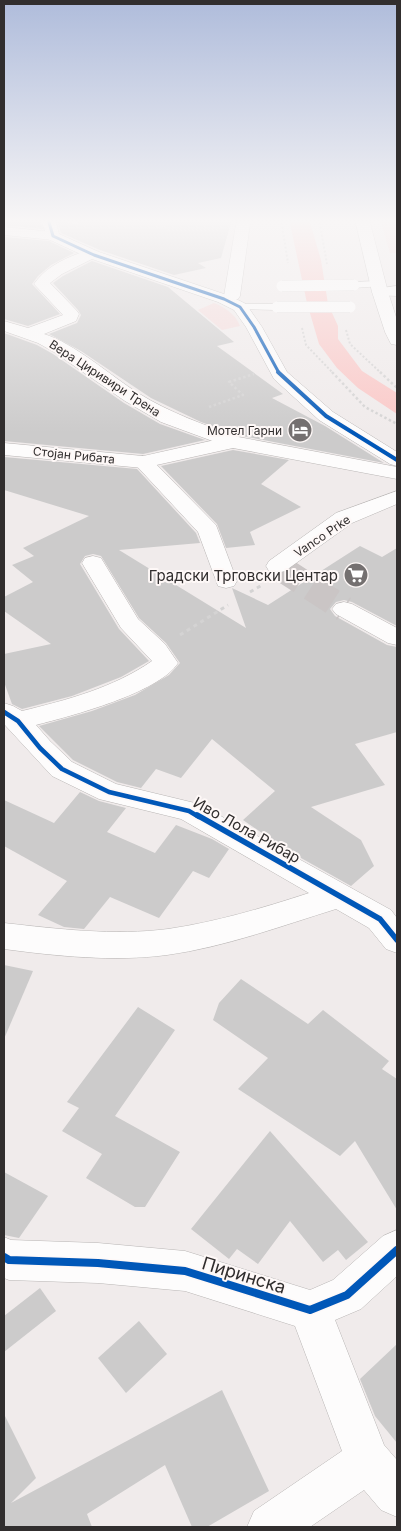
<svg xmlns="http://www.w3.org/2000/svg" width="401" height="1531" font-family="Inter,sans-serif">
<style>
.green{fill:#f4dada}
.water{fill:#fac8c7}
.building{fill:#cccbcb}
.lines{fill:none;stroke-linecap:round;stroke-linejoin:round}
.minor-tunnel-far1{stroke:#cac5c5;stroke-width:20;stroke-dasharray:20 10;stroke-linecap:butt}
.minor-tunnel{stroke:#cac5c5;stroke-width:26;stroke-dasharray:26 12;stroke-linecap:butt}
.service-casing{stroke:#b9b6b5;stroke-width:1}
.minor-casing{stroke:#b9b6b5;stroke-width:1}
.tertiary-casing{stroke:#b9b6b5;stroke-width:1}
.path-far2{stroke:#d4d3d3;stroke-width:2;stroke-dasharray:2 2;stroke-linecap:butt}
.path-far1{stroke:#d4d3d3;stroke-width:2.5;stroke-dasharray:2.5 2.5;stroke-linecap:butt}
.path{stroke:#d4d3d3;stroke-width:3;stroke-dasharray:4 4;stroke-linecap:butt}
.service{fill:#fdfcfc;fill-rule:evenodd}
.minor{fill:#fdfcfc;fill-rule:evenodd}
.tertiary{fill:#fdfcfc;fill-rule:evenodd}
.service-bridge-casing{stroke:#b9b6b5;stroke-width:11;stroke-linecap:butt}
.service-bridge{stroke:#fdfcfc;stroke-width:11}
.cycleway-far4-casing{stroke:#fef8f7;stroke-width:5}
.cycleway-far3-casing{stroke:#fef8f7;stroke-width:6}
.cycleway-far2-casing{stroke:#fef8f7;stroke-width:8}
.cycleway-far1-casing{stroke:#fef8f7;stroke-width:9}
.cycleway-casing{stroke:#fef8f7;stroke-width:11}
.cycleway-far4{stroke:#0057b8;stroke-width:3}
.cycleway-far3{stroke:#0057b8;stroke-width:4}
.cycleway-far2{stroke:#0057b8;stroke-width:4.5}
.cycleway-far1{stroke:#0057b8;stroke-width:5.5}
.cycleway{stroke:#0057b8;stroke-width:8}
.labels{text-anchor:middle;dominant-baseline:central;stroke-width:4;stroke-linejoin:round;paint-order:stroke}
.far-street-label{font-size:12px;fill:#312e2e;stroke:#fef8f7}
.far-poi-label{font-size:12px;fill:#312e2e;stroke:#fef8f7;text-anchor:end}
.poi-label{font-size:15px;fill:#312e2e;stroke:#fef8f7;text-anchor:end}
.street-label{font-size:15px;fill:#312e2e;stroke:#fef8f7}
.near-street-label{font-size:18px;fill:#312e2e;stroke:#fef8f7}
</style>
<rect width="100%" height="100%" fill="#f0ebeb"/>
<g class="green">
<polygon points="380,219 397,219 397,253 390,253"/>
<path d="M214,303C225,307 236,315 240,326L222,330L198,310Z"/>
</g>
<polygon class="water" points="289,219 309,219 321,260 328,304 338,326 338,339 362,371 397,393 397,414 358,388 337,368 319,344 307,303"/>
<g class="building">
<polygon points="4,219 40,221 43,229 4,225"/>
<polygon points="76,219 232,219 221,258 198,263 206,268 174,275 100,250 61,233 58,222 78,224"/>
<polygon points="4,237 49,241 74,253 51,265 38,276 32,284 60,314 28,326 4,319"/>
<polygon points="92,261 168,287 234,342 217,346 283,394 272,398 325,426 384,463 237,435 201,422 151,398 81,351 49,334 77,323 81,315 78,310 53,283 63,276"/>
<polygon points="4,333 37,345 53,354 124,403 160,424 205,440 143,454 4,441"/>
<polygon points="233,450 289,460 261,484 301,507 250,532 255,545 226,548 217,524 161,466"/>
<polygon points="4,457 137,469 196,533 200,543 119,550 246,628 232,588 268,605 360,546 382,557 397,548 397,626 352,602 344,600 336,602 330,609 335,616 387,645 397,647 397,732 355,744 385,785 311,807 361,840 374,866 351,886 285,849 243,820 275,791 212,739 181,778 156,769 141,788 117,782 73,760 39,726 92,711 135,695 169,675 180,663 166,643 139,618 101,556 93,554 85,556 80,564 119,629 149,661 121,677 72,696 22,709 12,704 4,682 4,654 51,644 4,611 4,597 33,582 12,565 34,556 23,548 89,516 4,490"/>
<polygon points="80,792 99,801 126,808 107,832 155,853 176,825 212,839 229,849 209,878 193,871 159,918 110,897 84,929 64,927 38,915 67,881 4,846 4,800 54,823"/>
<polygon points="4,965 33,971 4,1039"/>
<polygon points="241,979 308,1024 323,1010 389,1061 382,1069 397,1079 397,1210 355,1141 340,1156 238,1089 268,1058 213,1020 219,1003"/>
<polygon points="138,1007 175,1030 115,1116 180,1152 145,1207 135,1207 86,1178 102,1154 62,1131 79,1108 67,1102"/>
<polygon points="270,1131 368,1242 346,1260 338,1250 323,1262 290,1221 258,1264 237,1249 229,1259 191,1229"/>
<polygon points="4,1172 48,1196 19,1238 4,1235"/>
<polygon points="40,1288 56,1311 4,1352 4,1316"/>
<polygon points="139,1321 167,1354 126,1393 98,1358"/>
<polygon points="397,1344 397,1443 375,1416 360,1379"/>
<polygon points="222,1390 269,1491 207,1527 192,1527 165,1465 87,1514 92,1527 4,1527 4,1414 36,1478 11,1503"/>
</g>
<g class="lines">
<polyline class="minor-tunnel-far1" points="277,566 281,569"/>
<polyline class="minor-tunnel" points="279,567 344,609"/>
<defs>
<g id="service">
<polygon points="378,281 383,284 382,286 354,288 349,285 354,282"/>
<polygon points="240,304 277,304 283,307 277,310 236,309 234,307"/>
</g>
<g id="minor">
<polygon points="243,220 248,221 250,224 240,296 238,299 226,299 224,296 236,224 238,221"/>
<polygon points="4,227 53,232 58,233 60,236 58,239 53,240 4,235"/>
<path d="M91,250L96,251L98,254L96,257L62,274L50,283L77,311L79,314L76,321L44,334C74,343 111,376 138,393C170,413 205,425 240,438L243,442L240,446L233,448L226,446L161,422L125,401L54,352L38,343L4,331V321L28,328L63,315L34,284C46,266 70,255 91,250Z"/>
<polygon points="397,286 397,296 374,295 372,292 374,289"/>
<polygon points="143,456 150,458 216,525 237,581 234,586 226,588 218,586 198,532 133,462 136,458"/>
<polygon points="397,491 397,504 352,523 285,571 277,573 269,571 266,566 269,561 336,513"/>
<path d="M93,556L101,558L138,619L165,644L178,663C159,693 71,716 36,725L50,741L72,762L116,784L199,804L391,910L397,918V953L386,949L369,928L336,909C281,926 225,947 167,955C113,962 57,956 4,949V923C58,929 114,936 168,929C216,922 263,908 309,893L181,819L99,799L52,776L4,724V703L13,706L22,711C67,700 113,688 152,661L121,628L82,563L85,558Z"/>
<polygon points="344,602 352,604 397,628 397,645 388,643 336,614 332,609 336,604"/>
<polygon points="397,1230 397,1276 361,1309 335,1320 384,1445 397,1460 397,1517 381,1510 364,1490 310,1527 247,1527 254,1511 342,1451 295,1326 185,1291 98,1283 9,1280 4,1278 4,1237 11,1240 98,1243 185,1251 310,1290 333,1280 383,1236"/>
</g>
<g id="tertiary">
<polygon points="41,219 55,219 59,234 99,252 230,296 246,304 262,327 287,372 333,412 397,452 397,466 390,464 319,420 274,379 246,327 234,310 218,302 89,258 48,239"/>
<polygon points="355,219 369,219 388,292 397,320 397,345 391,344 385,332 372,292"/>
<polygon points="233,436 397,467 397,479 233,448 143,468 4,455 4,443 143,456"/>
</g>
</defs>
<use href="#service" class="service-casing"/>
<use href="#minor" class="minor-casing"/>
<use href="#tertiary" class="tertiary-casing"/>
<g class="path-far2">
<polyline points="151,219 168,230 218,230"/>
<polyline points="281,219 288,263"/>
<polyline points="319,219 327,264"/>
<polyline points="302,328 306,345 333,373"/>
<polyline points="346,330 350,344 381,373"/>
</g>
<g class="path-far1">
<polyline points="332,372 365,407 397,424"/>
<polyline points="380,372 397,388"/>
<polyline points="209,407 243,395 229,382 254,374"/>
</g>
<g class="path">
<polyline points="250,592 262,585"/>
<polyline points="180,635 228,605"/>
</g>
<use href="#service" class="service"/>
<use href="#minor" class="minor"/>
<use href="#tertiary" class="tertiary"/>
<defs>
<g id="service-bridge">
<polyline points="282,286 354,285"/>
<polyline points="277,307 350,307"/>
</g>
</defs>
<use href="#service-bridge" class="service-bridge-casing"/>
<use href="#service-bridge" class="service-bridge"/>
<defs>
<polyline id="cycleway-far4" points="48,219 53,236 94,255 224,299 240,307 254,327 279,373"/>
<polyline id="cycleway-far3" points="278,372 326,416 397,460"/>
<polyline id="cycleway-far2" points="4,712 18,721 40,748 62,769 109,792 189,811 199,817"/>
<polyline id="cycleway-far1" points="197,815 380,919 397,940"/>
<polyline id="cycleway" points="4,1257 9,1260 98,1263 185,1271 310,1310 347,1295 397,1250"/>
</defs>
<use href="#cycleway-far4" class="cycleway-far4-casing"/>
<use href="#cycleway-far3" class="cycleway-far3-casing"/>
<use href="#cycleway-far2" class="cycleway-far2-casing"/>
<use href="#cycleway-far1" class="cycleway-far1-casing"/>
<use href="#cycleway" class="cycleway-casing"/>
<use href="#cycleway-far4" class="cycleway-far4"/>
<use href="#cycleway-far3" class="cycleway-far3"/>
<use href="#cycleway-far2" class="cycleway-far2"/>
<use href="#cycleway-far1" class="cycleway-far1"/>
<use href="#cycleway" class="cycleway"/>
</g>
<linearGradient id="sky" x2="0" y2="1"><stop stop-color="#afbcdb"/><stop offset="0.51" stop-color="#f8f6f6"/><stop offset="1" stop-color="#f8f6f6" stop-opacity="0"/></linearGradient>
<rect width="401" height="433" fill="url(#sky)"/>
<defs>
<symbol id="hotel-disc" viewBox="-11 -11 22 22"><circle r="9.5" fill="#747070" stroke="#fef8f7"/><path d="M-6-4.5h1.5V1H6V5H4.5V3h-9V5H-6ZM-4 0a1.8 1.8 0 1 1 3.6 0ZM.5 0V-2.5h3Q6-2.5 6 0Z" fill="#fff"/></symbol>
<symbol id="supermarket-disc" viewBox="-11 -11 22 22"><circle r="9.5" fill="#747070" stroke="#fef8f7"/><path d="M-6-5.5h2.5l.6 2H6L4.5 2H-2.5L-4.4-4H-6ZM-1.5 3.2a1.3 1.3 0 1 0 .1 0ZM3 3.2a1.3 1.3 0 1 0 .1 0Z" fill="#fff"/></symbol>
</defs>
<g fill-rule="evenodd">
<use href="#hotel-disc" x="286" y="416" width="28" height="28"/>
<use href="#supermarket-disc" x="342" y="561" width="28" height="28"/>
</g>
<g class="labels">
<g class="far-street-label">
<text transform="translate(105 378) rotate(33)">Вера Циривири Трена</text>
<text transform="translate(74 455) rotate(6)">Стојан Рибата</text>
<text transform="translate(322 536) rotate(-34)">Vanco Prke</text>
</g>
<g class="far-poi-label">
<text x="282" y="430">Мотел Гарни</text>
</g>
<g class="poi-label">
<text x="338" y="575">Градски Трговски Центар</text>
</g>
<g class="street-label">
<text transform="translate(247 830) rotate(29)">Иво Лола Рибар</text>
</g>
<g class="near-street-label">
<text transform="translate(244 1275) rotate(17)">Пиринска</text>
</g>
</g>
<rect width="401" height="1531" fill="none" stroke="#312e2e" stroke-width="10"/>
</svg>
